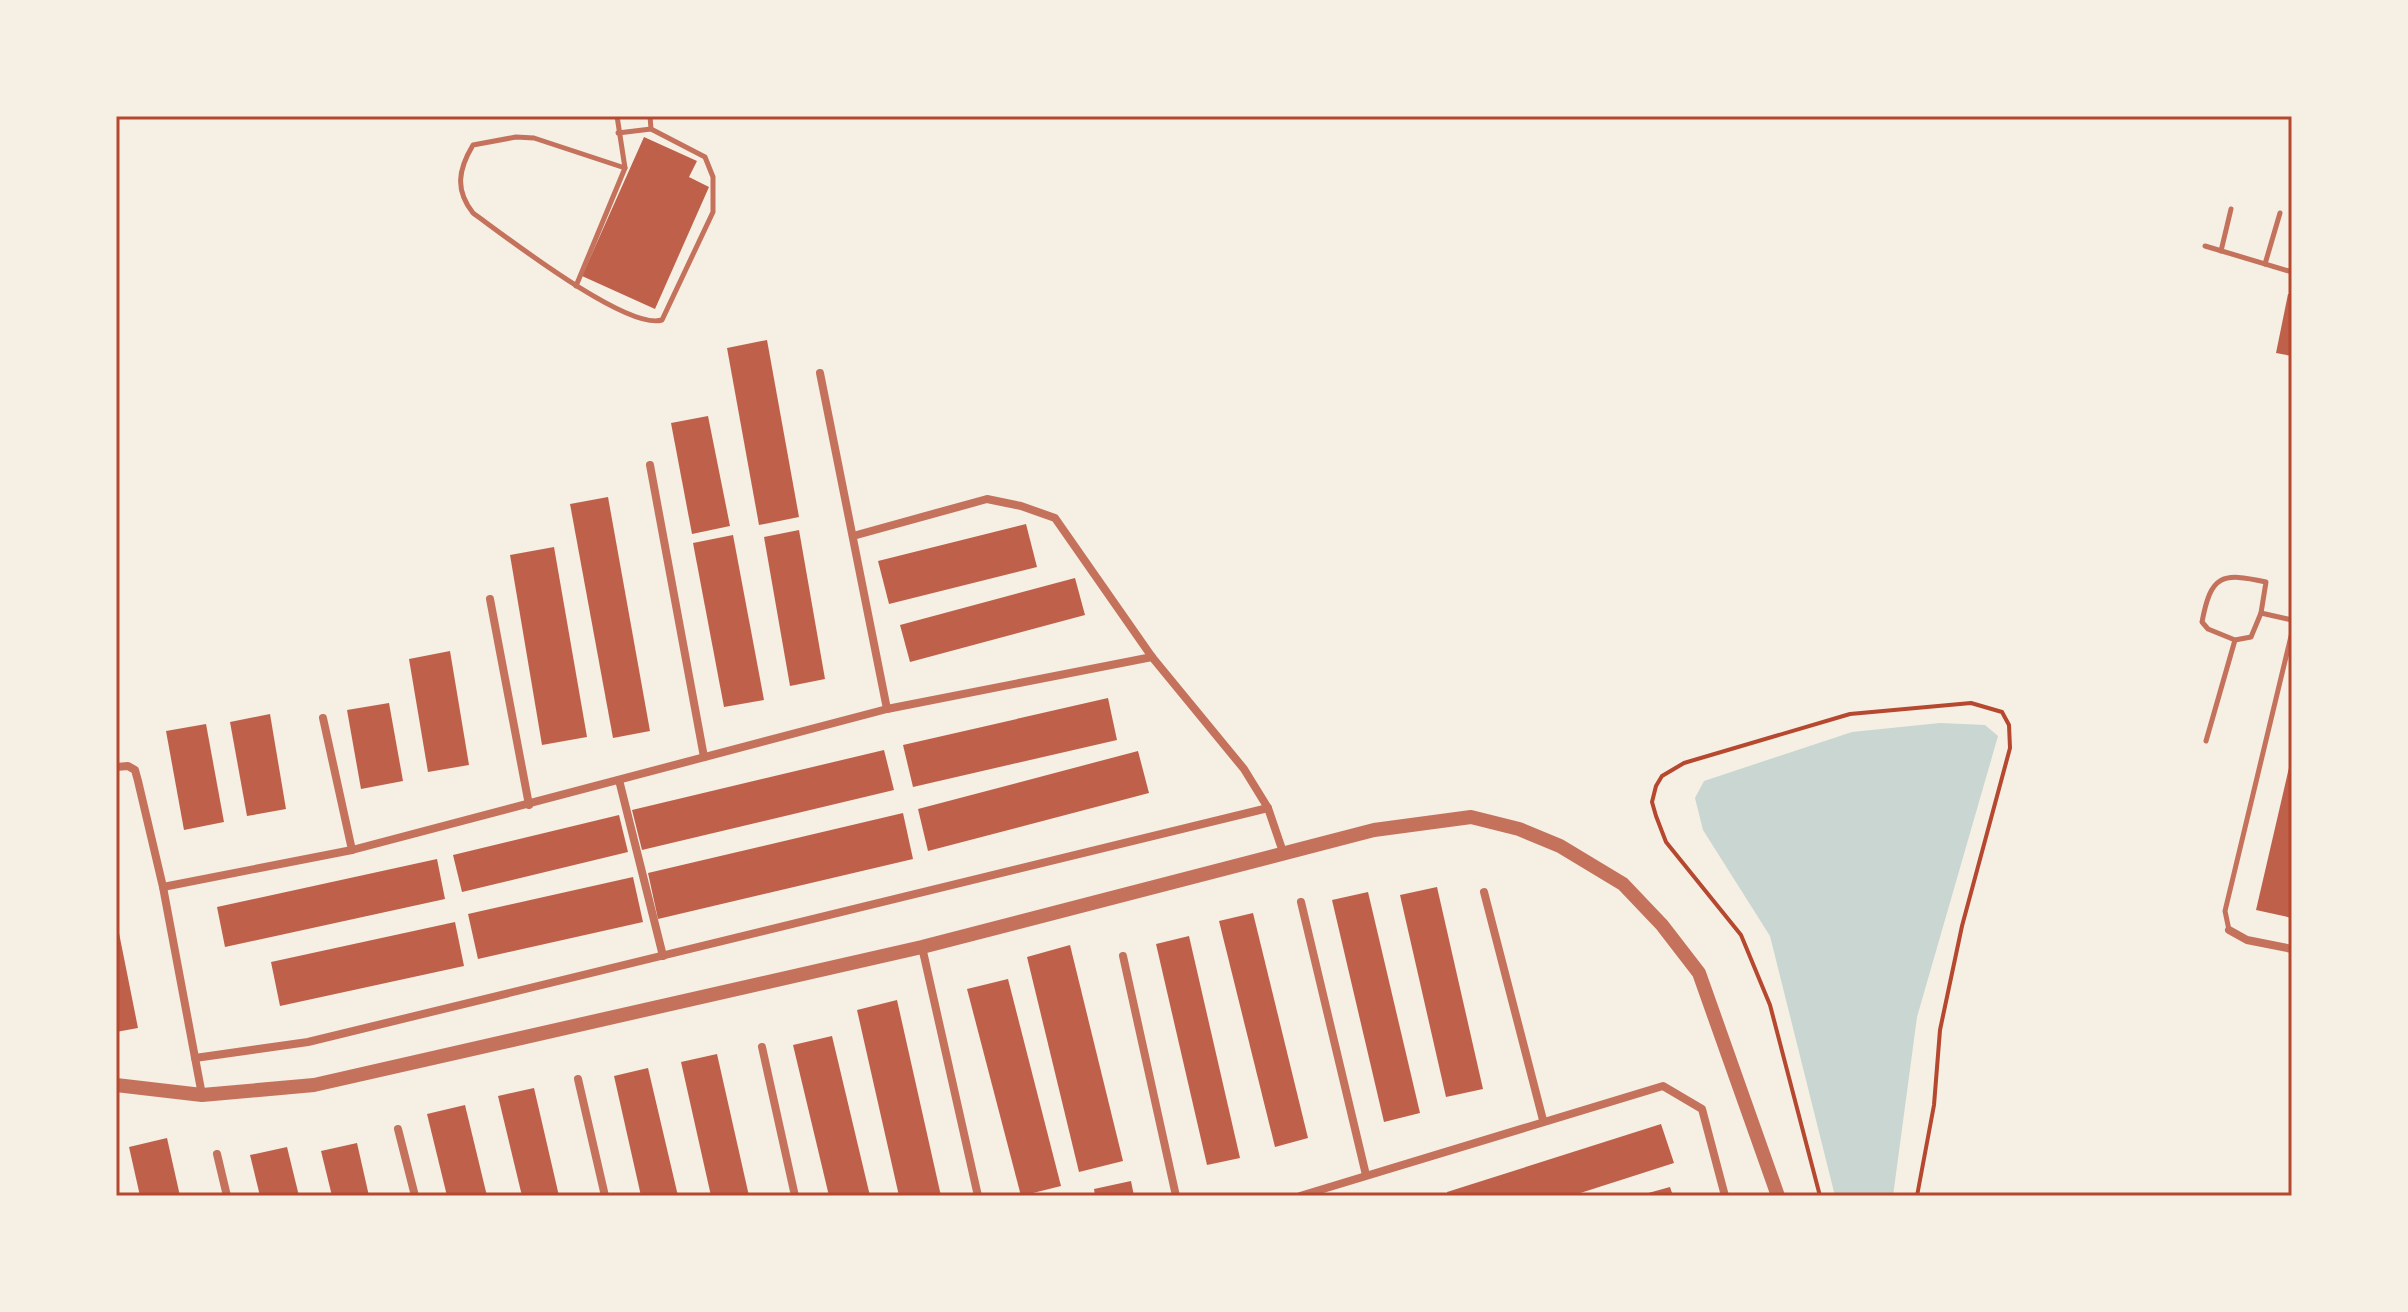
<svg xmlns="http://www.w3.org/2000/svg" width="2408" height="1312" font-family="Mulish,sans-serif">
<style>
.water{fill:#c9d6d2}
.building{fill:#bf614a}
.lines{fill:none;stroke-linecap:round;stroke-linejoin:round}
.path{stroke:#b5482f;stroke-width:4}
.service{stroke:#c5725c;stroke-width:5}
.minor{stroke:#c5725c;stroke-width:8}
.tertiary{stroke:#c5725c;stroke-width:14}
.neatline{fill:none;stroke:#b5482f;stroke-width:3}
</style>
<rect width="100%" height="100%" fill="#f6efe4"/>
<polygon class="water" points="1940,723 1985,725 1998,736 1917,1017 1893,1196 1835,1196 1770,936 1703,830 1695,798 1704,781 1852,732"/>
<g class="building">
<polygon points="644,137 697,161 689,177 709,187 655,309 582,276"/>
<polygon points="2288,294 2292,294 2292,356 2276,353"/>
<polygon points="767,340 799,517 759,525 727,348"/>
<polygon points="708,416 730,526 692,534 671,423"/>
<polygon points="608,497 650,731 613,738 570,504"/>
<polygon points="1026,524 1037,567 889,604 878,561"/>
<polygon points="799,530 825,679 790,686 764,537"/>
<polygon points="733,535 764,700 724,707 693,543"/>
<polygon points="554,547 587,737 542,745 510,555"/>
<polygon points="1075,578 1085,615 910,662 900,625"/>
<polygon points="450,651 469,765 428,772 409,659"/>
<polygon points="1108,698 1117,740 913,787 903,745"/>
<polygon points="389,703 403,781 361,789 347,710"/>
<polygon points="270,714 286,809 247,816 230,722"/>
<polygon points="206,724 224,822 184,830 166,731"/>
<polygon points="884,750 894,790 642,850 632,810"/>
<polygon points="1138,751 1149,793 928,851 918,809"/>
<polygon points="2291,759 2292,759 2292,918 2256,910"/>
<polygon points="903,813 913,859 658,919 648,873"/>
<polygon points="619,815 628,852 462,892 453,855"/>
<polygon points="437,859 445,899 225,947 217,907"/>
<polygon points="633,877 643,922 478,959 468,914"/>
<polygon points="1437,887 1483,1089 1446,1097 1400,895"/>
<polygon points="1368,892 1420,1113 1384,1122 1332,900"/>
<polygon points="1253,913 1308,1138 1275,1147 1219,921"/>
<polygon points="116,918 138,1028 116,1032"/>
<polygon points="455,922 464,966 280,1006 271,962"/>
<polygon points="1189,936 1240,1158 1207,1165 1156,944"/>
<polygon points="1070,945 1123,1161 1079,1172 1027,957"/>
<polygon points="1008,979 1061,1186 1021,1196 967,989"/>
<polygon points="897,1000 941,1196 899,1196 857,1010"/>
<polygon points="832,1036 870,1196 829,1196 793,1045"/>
<polygon points="717,1054 749,1196 711,1196 681,1062"/>
<polygon points="648,1068 678,1196 641,1196 614,1076"/>
<polygon points="534,1088 559,1196 522,1196 498,1096"/>
<polygon points="465,1105 487,1196 447,1196 427,1114"/>
<polygon points="1661,1124 1674,1163 1571,1196 1448,1196 1447,1192"/>
<polygon points="167,1138 180,1196 140,1196 129,1147"/>
<polygon points="357,1143 369,1196 332,1196 321,1151"/>
<polygon points="287,1147 299,1196 260,1196 250,1155"/>
<polygon points="1131,1181 1134,1196 1095,1196 1094,1189"/>
<polygon points="1670,1187 1673,1196 1642,1196 1641,1195"/>
</g>
<g class="lines">
<polyline class="path" points="1820,1196 1770,1005 1741,935 1666,842 1656,816 1652,802 1656,786 1662,776 1684,763 1850,714 1971,703 2002,712 2009,725 2010,748 1962,926 1940,1030 1934,1105 1917,1196"/>
<g class="service">
<polyline points="618,133 651,129"/>
<path d="M625,168L534,138L516,137L473,145C458,170 455,190 473,213C505,236 627,331 662,320L713,212V177L705,157L651,129L650,116"/>
<polyline points="2205,246 2292,272"/>
<polyline points="2221,251 2231,209"/>
<polyline points="2265,264 2280,213"/>
<polyline points="576,286 625,168 617,116"/>
<path d="M2235,640L2208,629L2202,622C2211,575 2221,572 2266,582L2261,613"/>
<polyline points="2206,741 2235,640 2251,637 2261,613 2292,620"/>
<polyline points="2229,930 2225,911 2292,632"/>
</g>
<g class="minor">
<polyline points="820,373 887,709"/>
<polyline points="650,465 704,757"/>
<polyline points="853,536 987,499 1021,506 1055,518 1152,657 1244,769 1268,808 1283,852"/>
<polyline points="490,599 529,805"/>
<polyline points="323,718 352,850"/>
<polyline points="116,767 128,766 135,770 138,781 163,887 202,1095"/>
<polyline points="619,780 663,956"/>
<polyline points="163,887 352,850 887,709 1152,657"/>
<polyline points="1484,892 1543,1120"/>
<polyline points="1301,902 1366,1175"/>
<polyline points="2229,930 2247,940 2292,949"/>
<polyline points="922,947 978,1196"/>
<polyline points="1123,956 1176,1196"/>
<polyline points="762,1047 795,1196"/>
<polyline points="195,1058 308,1042 1268,808"/>
<polyline points="578,1079 605,1196"/>
<polyline points="398,1129 415,1196"/>
<polyline points="217,1154 227,1196"/>
<polyline points="1300,1196 1663,1086 1702,1109 1725,1196"/>
</g>
<polyline class="tertiary" points="116,1085 202,1095 314,1085 922,947 1374,830 1471,817 1519,829 1560,846 1623,884 1662,925 1699,973 1778,1196"/>
</g>
<rect width="2408" height="1312" fill="none" stroke="#f6efe4" stroke-width="236"/>
<rect x="118" y="118" width="2172" height="1076" class="neatline"/>
</svg>
